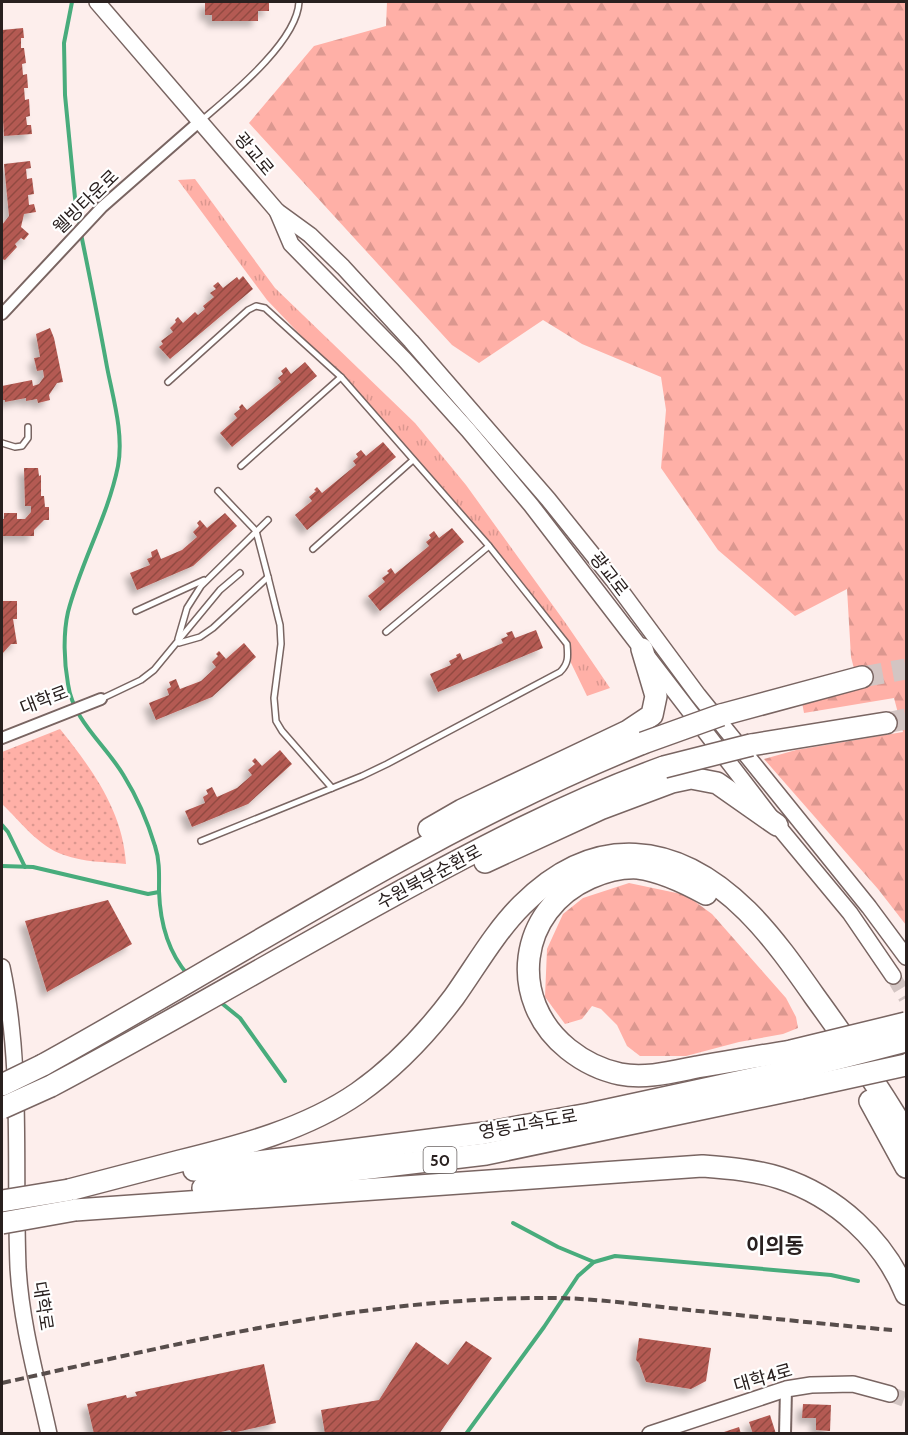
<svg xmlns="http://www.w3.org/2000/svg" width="908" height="1435" font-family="Cabin,'Noto Sans KR',sans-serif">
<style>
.grass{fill:url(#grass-tufts)}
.forest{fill:url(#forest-firs)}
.park{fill:url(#park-dots)}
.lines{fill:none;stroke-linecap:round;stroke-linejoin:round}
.stream{stroke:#48ac7c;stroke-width:4}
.building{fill:url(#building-hatch);filter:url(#shadow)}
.secondary-tunnel{stroke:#d3c5c3;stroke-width:15;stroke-dasharray:15 8;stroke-linecap:butt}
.highway-tunnel{stroke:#d3c5c3;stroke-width:21;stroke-dasharray:21 10;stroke-linecap:butt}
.lane-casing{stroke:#796562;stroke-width:8}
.street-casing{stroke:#796562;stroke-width:14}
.secondary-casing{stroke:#796562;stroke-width:18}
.highway-casing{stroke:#796562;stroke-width:24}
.lane{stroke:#fff;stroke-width:5}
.street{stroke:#fff;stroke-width:10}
.secondary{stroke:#fff;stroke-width:15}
.highway{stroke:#fff;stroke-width:21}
.rail{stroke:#574d4b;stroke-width:4;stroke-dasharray:9 4.5;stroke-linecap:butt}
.highway-bridge-casing{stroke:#796562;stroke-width:24;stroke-linecap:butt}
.highway-bridge{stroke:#fff;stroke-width:21}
.labels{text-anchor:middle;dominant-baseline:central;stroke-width:4.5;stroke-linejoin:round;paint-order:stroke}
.shield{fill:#fff;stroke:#696362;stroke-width:1.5}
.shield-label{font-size:16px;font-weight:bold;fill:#29201f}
.street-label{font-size:18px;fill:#29201f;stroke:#fff}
.quarter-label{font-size:21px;font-weight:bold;fill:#29201f;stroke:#fff}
</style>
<defs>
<pattern id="grass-tufts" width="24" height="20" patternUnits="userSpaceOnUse" patternTransform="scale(1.5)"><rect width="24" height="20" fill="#ffb0a7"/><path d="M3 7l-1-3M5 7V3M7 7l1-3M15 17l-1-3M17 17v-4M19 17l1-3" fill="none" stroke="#db978f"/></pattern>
<pattern id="forest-firs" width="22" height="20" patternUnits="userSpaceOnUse" patternTransform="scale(1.5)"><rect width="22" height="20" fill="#ffb0a7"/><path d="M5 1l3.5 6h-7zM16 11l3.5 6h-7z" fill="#db978f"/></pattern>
<pattern id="park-dots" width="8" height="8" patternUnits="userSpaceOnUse" patternTransform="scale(1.5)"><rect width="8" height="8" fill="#ffb0a7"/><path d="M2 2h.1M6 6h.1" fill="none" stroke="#db978f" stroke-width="1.8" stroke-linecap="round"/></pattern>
<pattern id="building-hatch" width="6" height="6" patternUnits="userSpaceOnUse" patternTransform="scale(1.5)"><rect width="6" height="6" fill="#b45a52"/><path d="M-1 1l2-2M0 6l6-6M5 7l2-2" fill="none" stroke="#924a43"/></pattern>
<filter id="shadow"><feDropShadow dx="-5.5" dy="5.5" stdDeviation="3" flood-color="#0004"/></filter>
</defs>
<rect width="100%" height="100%" fill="#fdeeec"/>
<polygon class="grass" points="195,179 275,288 415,423 466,485 567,625 610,688 587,696 558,636 449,495 396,435 267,300 178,180"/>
<g class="forest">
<polygon points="387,2 906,2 906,925 878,889 764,759 796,750 903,732 894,698 804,713 801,697 859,688 851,657 847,589 795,616 718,550 661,468 666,410 661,377 582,344 543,320 479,363 452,345 249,123 314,46 386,26"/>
<polygon points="629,883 686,895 712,914 786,998 796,1017 798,1028 783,1034 739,1042 686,1056 640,1056 627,1046 617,1025 601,1009 592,1006 582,1019 565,1024 545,997 547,949 563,914 583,898"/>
</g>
<path class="park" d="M60,729C92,769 123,811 126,864C105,862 83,862 64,855C39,847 20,821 2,804V752Z"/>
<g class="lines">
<g class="stream">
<polyline points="72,2 64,43 65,95 75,198 80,226"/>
<path d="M81,234C90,278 99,323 107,367C113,398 124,434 118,466C108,516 81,562 68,612C63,634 64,662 68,684C73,721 106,745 124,776C137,797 148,823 155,846C160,861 159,876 159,891C160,922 167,951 188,975"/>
<polyline points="2,825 8,832 25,867"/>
<polyline points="2,866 33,867 148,894 159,892"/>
<polyline points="219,1001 240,1018 285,1081"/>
<polyline points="513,1223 558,1247 594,1262"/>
<polyline points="466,1434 544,1327 578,1276 594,1262 615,1256 831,1275 858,1281"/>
</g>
</g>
<g class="building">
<polygon points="205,2 269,2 269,11 258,11 258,21 212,21 212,15 205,15"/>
<polygon points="23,28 24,38 21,38 21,48 24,48 26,63 22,64 23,75 27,74 28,88 24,88 25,100 29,99 30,116 26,117 27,125 31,125 32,134 4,136 2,104 2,30"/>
<polygon points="30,161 31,168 26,169 27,179 32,178 34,194 28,195 29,205 34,204 36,212 24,214 21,227 29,234 24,240 21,238 15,244 17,247 5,260 2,259 2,225 9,216 4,164"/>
<polygon points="243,276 253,289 170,359 159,347 163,344 161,341 173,332 170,328 176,322 175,320 178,317 183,323 195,312 198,315 205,309 203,306 214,297 210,293 216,289 213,286 218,282 223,288 237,277 239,280"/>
<polygon points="50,328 54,338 63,382 57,383 49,395 50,400 38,403 37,399 26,401 26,398 5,402 5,400 2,400 2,386 32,380 33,386 39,384 44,377 43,370 37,371 34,358 40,357 36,334"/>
<polygon points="305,362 317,376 232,447 220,433 237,418 234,414 240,409 239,407 242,404 247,410 281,382 278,378 283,374 281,371 286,367 291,374"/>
<polygon points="383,442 396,457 307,530 295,515 312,501 309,497 316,491 314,490 317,487 322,493 356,465 353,461 358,457 356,454 361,450 366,456"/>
<polygon points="24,468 38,468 39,476 41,475 41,496 44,496 45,507 49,507 49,520 44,520 34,530 34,536 2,536 2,519 4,519 4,513 17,513 17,519 25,519 31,512 31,506 25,506"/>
<polygon points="225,513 237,526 193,566 137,590 130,573 150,565 147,559 152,557 151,552 157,549 161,559 182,550 197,537 193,532 199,526 197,523 200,520 207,528"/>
<polygon points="452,528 464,542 380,611 368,596 385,582 382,578 389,573 387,571 391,568 395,574 429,546 426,542 431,538 429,535 434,531 439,538"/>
<polygon points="2,601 17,601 17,619 13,619 17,644 11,644 2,654"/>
<polygon points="536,630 543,648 438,692 430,674 451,665 449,661 457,657 456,655 460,653 463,660 503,643 501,639 508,636 506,633 512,631 515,638"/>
<polygon points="244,643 256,657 212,697 156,720 149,703 169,695 167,689 171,687 169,682 176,679 180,689 201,681 216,667 212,662 218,656 216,654 219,651 226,659"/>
<polygon points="280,750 292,764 248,804 192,827 185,811 205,803 203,797 208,794 206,790 212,787 217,797 237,788 252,775 248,770 255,764 252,761 255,758 262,766"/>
<polygon points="108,900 132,944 47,992 25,921"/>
<polygon points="639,1338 711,1348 706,1381 691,1389 646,1382 639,1363 636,1360"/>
<polygon points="466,1341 492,1358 439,1434 325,1434 321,1410 379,1400 416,1342 448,1365"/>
<polygon points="264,1364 276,1423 232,1433 230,1430 212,1434 94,1434 87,1404 126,1395 127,1398 137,1396 135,1392"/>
<polygon points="803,1404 831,1405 830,1431 816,1430 816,1418 802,1418"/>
<polygon points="770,1415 776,1434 753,1434 749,1422"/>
<polygon points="739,1427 741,1434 722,1434 721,1433"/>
</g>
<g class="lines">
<g class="secondary-tunnel">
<polyline points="893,976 906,998"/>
<polyline points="890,1394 906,1400"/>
</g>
<g class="highway-tunnel">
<polyline points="862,677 906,669"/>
<polyline points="886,723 906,719"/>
</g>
<defs>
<g id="lane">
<path d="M202,120C231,95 297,42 299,2"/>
<path d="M168,382L248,310L256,306L265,308L341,377L489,546L567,644C568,656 569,663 560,672L387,764L362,776L201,841"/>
<polyline points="2,443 15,447 22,446 28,438 28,427"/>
<polyline points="241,466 341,377"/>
<polyline points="218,491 256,531 268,577 280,625 281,644 274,698 276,721 282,731 332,788"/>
<polyline points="313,549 413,460"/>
<polyline points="136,611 204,580"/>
<polyline points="386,632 489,546"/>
<polyline points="178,639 187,608 201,586 268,520"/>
<polyline points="179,643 200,637 213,628 268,577"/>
<polyline points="101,699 141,680 154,670 220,590 240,573"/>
</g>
<g id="street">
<polyline points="2,314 102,207 200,121"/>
<polyline points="2,738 101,699"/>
<polyline points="785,1434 786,1389"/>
</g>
<g id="secondary">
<polyline points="97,2 277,211 310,235 343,267 411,341 548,499 613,580 698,695 869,907 906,957"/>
<polyline points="277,211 291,244 404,359 468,430 531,505 777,825 850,913 893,976"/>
<path d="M2,967C23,1066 14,1167 18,1267C21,1323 37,1379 49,1434"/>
<polyline points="650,1434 786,1389 811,1385 853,1384 890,1394"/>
</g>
<g id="highway">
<polyline points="721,715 862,677"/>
<polyline points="751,745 886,723"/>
<polyline points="429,829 462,810 628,731 652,715 656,696 642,649"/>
<polyline points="485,862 600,809 672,782 691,778 717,783 777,825"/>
<path d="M706,894C686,883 662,871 638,868C621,867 606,871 590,878C518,910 507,1000 568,1049C583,1061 601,1070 620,1074C645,1079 672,1072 697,1067C728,1062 759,1056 791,1051"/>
<path d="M43,1065C242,955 432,828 643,743"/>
<path d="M51,1086C164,1026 274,961 385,900C476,850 567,802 664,767"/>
<polyline points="870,1101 906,1167"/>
<polyline points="194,1170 485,1133 589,1114 793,1070"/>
<polyline points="203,1188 486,1154 801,1088"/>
<path d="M69,1190C106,1180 143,1171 180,1161C241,1146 306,1129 358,1093C395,1067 427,1033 454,997C476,966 495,932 522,905C595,832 676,841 747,911C773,937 794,967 815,997C847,1041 878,1086 906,1133"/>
<path d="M75,1210L702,1166C728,1168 755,1170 780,1178C836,1196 884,1240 906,1294"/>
</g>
</defs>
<use href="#lane" class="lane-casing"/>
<use href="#street" class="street-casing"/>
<use href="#secondary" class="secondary-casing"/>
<use href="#highway" class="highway-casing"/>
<use href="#lane" class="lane"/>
<use href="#street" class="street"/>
<use href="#secondary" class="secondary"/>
<use href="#highway" class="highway"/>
<path class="rail" d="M2,1383C179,1344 356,1299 539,1298C586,1297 633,1304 679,1309C750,1316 821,1324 892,1330"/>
<defs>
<g id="highway-bridge">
<polyline points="643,743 721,715"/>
<polyline points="664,767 751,745"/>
<polyline points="791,1051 906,1023"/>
<polyline points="793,1070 906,1041"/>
<polyline points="2,1085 43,1065"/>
<polyline points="801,1088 906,1065"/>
<polyline points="2,1108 51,1086"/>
<polyline points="2,1201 69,1190"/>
<polyline points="2,1223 75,1210"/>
</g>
</defs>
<use href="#highway-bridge" class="highway-bridge-casing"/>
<use href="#highway-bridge" class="highway-bridge"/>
</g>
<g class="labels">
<rect class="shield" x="423.5" y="1147" width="33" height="26" rx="4.5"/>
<g class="shield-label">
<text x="440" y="1160">50</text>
</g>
<g class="street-label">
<text transform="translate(254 154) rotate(50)">광교로</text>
<text transform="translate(86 202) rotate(-44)">웰빙타운로</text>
<text transform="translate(609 574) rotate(52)">광교로</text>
<text transform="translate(44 700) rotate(-21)">대학로</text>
<text transform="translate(429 877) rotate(-28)">수원북부순환로</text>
<text transform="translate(528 1124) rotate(-10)">영동고속도로</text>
<text transform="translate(43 1306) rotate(81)">대학로</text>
<text transform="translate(763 1378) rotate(-16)">대학4로</text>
</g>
<g class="quarter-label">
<text x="775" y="1245">이의동</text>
</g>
</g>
<rect width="908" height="1435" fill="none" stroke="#29201f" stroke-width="6"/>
</svg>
